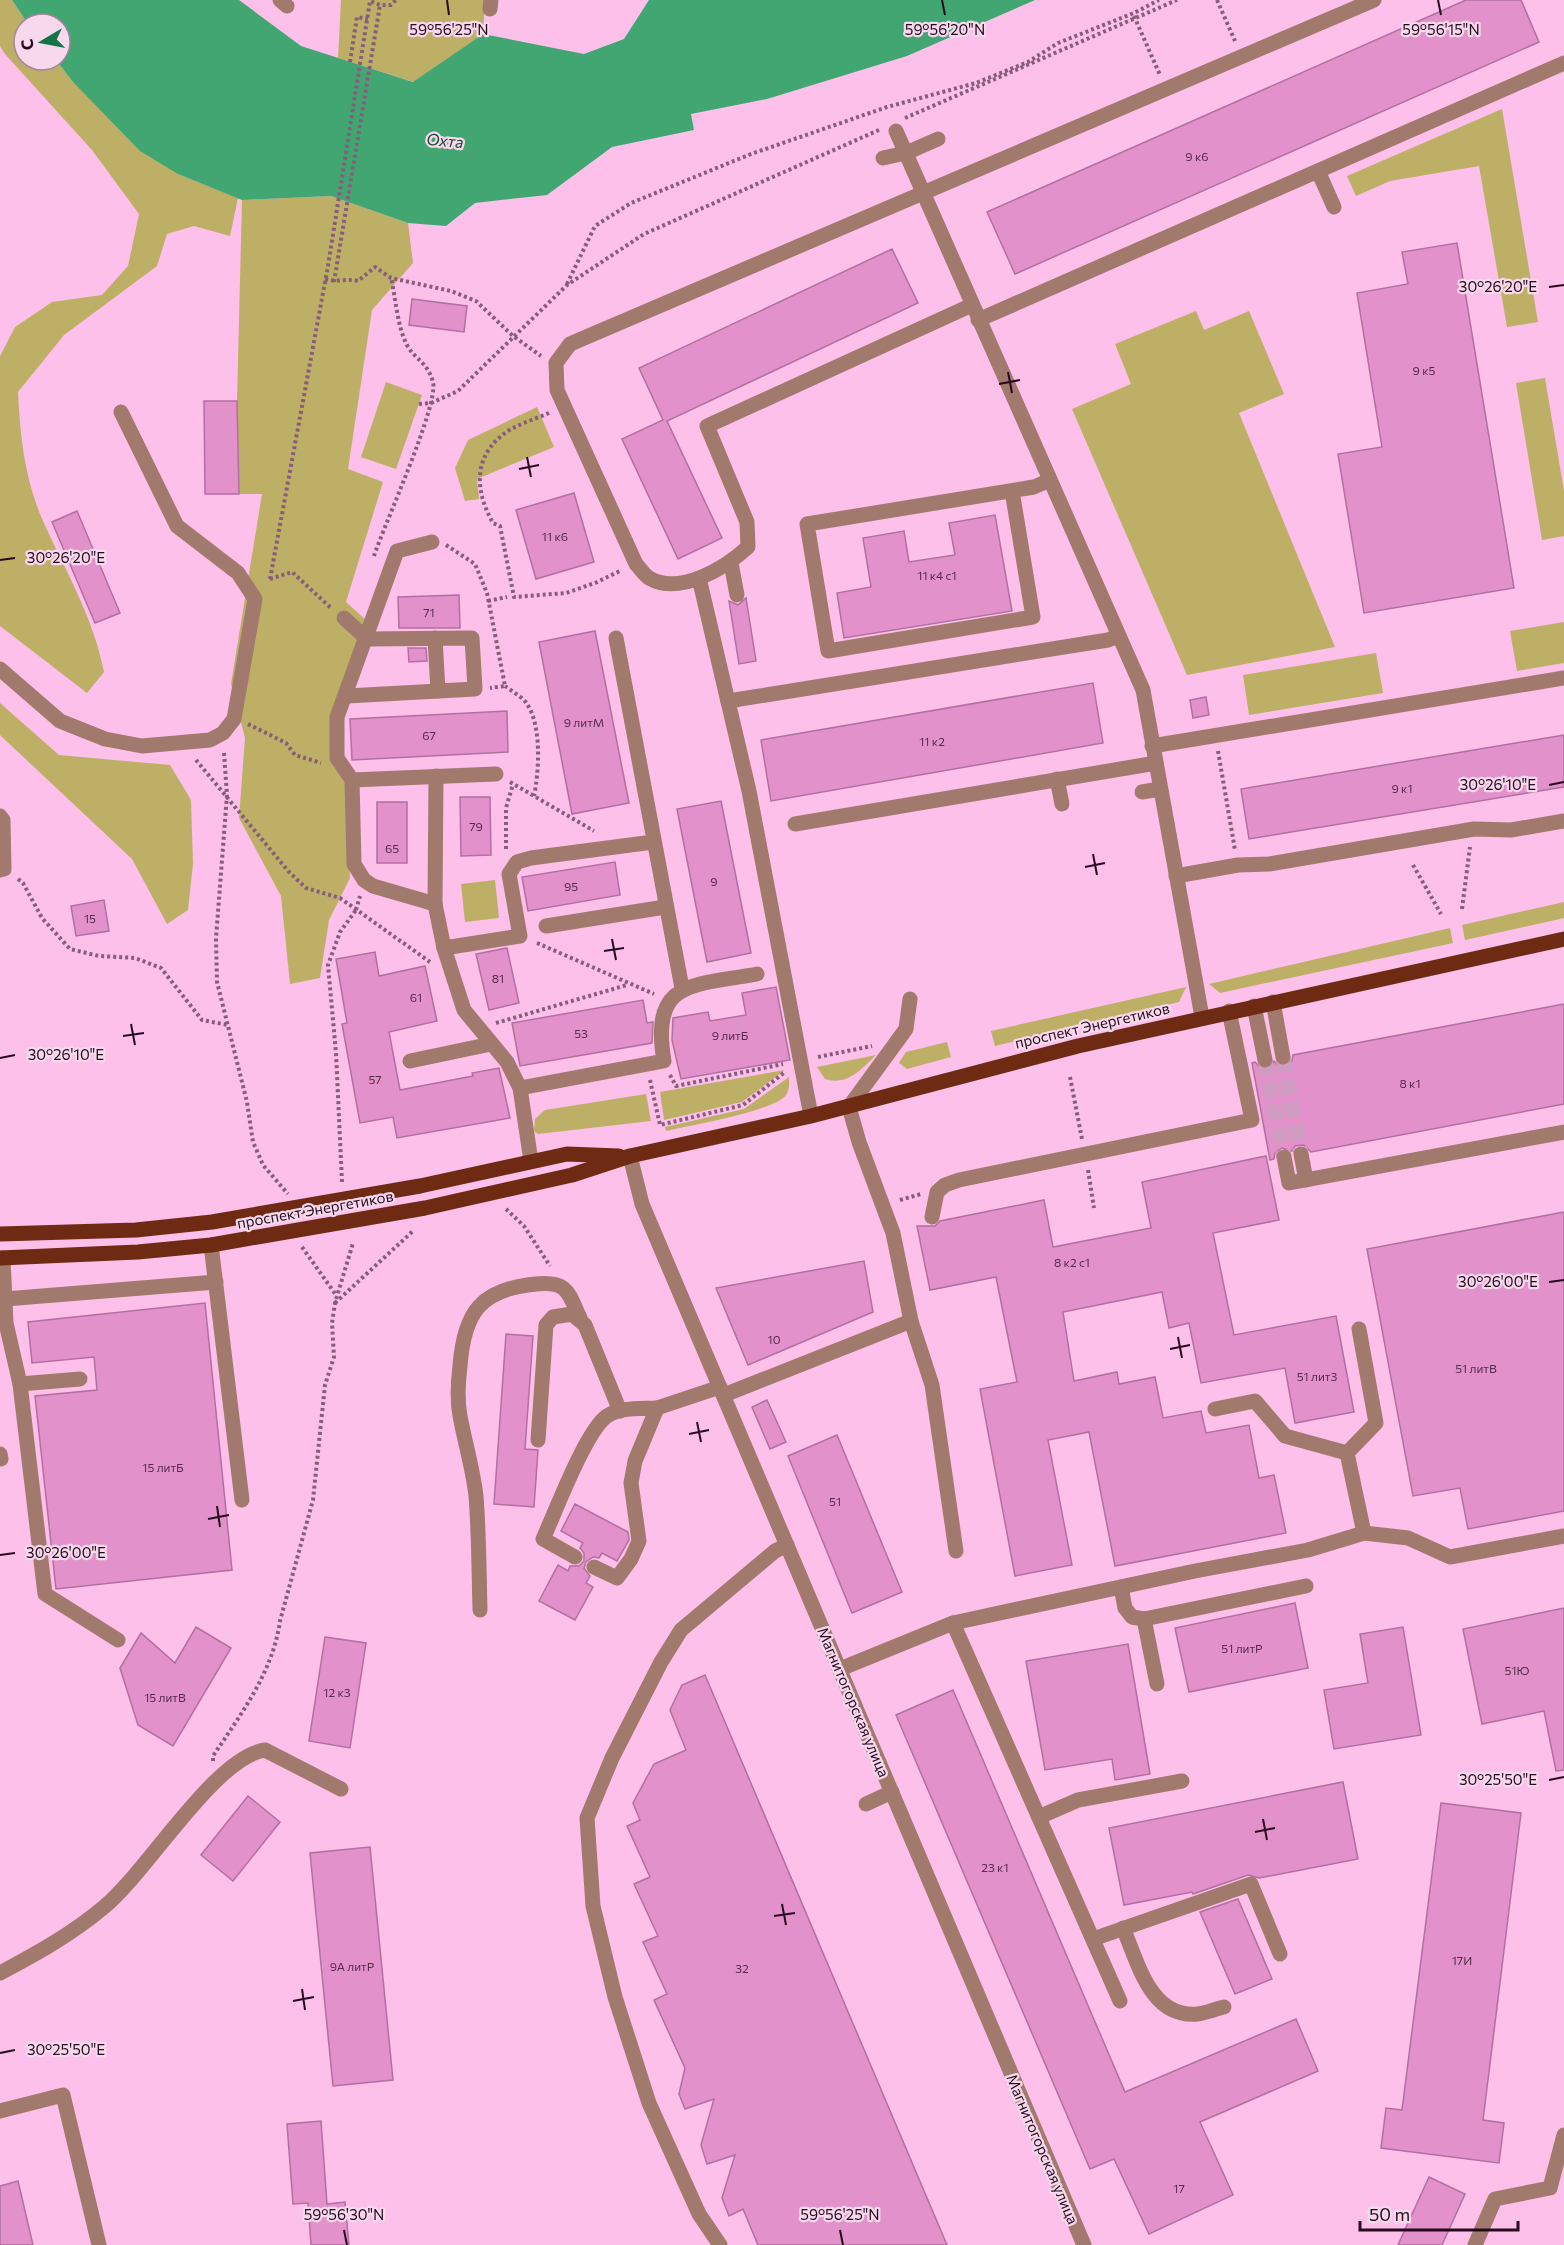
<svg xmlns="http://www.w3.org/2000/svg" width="1564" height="2245" font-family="Commissioner,sans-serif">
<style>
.green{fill:#beaf66}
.water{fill:#42a672}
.building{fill:#e291cb;stroke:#b36fa0;stroke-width:1.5}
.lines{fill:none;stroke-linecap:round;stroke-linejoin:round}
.minor-tunnel{stroke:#d19cc1;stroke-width:15;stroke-dasharray:15 8;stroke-linecap:butt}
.path{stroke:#875d7b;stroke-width:4;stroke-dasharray:3 3;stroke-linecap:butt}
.minor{stroke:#a2796d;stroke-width:15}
.major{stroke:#6f2a14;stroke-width:15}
.ticks{fill:none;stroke:#260b1f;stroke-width:2}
.labels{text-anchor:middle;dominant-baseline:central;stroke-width:4.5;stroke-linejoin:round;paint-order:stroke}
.number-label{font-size:12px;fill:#552c4a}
.street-label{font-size:15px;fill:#260b1f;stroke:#f7d8ed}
.water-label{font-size:16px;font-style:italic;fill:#1d4730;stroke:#f7d8ed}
.ticks-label{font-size:15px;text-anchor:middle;fill:#260b1f;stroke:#f7d8ed;stroke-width:4.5;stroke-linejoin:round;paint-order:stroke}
</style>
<rect width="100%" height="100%" fill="#fcc0ea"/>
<g class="green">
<path d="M0,0H12L28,24H24V60H56L73,82L178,174L238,198L230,236L194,226L167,234L157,266L64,335L18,392C20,434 24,474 40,514C63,567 93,615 104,672L87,693L0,626V356L15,327L52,302L102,295L128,266L139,214L92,150L5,54L0,46Z"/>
<polygon points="341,0 485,0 483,34 414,82 338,58"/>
<polygon points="1502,109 1538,322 1507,327 1479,166 1390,181 1356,196 1347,176"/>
<polygon points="331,196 408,223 413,263 372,310 348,469 383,482 346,602 367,621 331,718 345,780 350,878 329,920 320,978 290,984 281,896 239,818 245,738 231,684 262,494 239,494 237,401 242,200"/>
<polygon points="1196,311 1204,330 1249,311 1284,394 1239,413 1335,647 1187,675 1072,409 1131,384 1115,344"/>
<polygon points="1545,378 1564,491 1564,536 1542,540 1516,383"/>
<polygon points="386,382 422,395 396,469 361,457"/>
<polygon points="537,407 554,447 477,479 479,499 465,501 455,468 468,440"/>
<polygon points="1564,622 1564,663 1517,671 1510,631"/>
<polygon points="1376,653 1383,693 1249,715 1243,675"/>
<polygon points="0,703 59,755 170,765 191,800 193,864 188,910 167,924 132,859 0,735"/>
<polygon points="495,880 499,918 465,922 461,884"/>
<polygon points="1564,902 1564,918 1465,940 1462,925"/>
<polygon points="1450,928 1453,943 1220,993 1209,984"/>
<polygon points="1186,987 1179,1002 995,1046 991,1031"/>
<polygon points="947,1042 951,1057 907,1069 899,1063 906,1052"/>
<path d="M876,1055C861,1070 847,1086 825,1079L817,1067Z"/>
<polygon points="785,1070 742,1102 664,1120 660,1092"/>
<path d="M789,1077C789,1083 790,1089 786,1095C775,1111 688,1126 666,1131L665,1127L744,1109Z"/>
<polygon points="646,1094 651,1121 538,1134 534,1131 535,1119 545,1110"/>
</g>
<polygon class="water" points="12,0 239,0 301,46 413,82 483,34 584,54 624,39 649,0 1035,0 907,56 767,99 691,114 694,130 612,147 547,195 475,203 446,226 408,223 331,196 242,200 178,174 140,151 73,82 56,60 60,60 60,24 28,24"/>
<g class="building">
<polygon points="1466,0 1521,0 1539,42 1015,274 987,212"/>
<polygon points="1457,243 1514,588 1364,613 1338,454 1382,447 1357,293 1408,284 1402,252"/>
<polygon points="892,249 918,303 667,421 722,538 678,559 622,439 663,420 639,368"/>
<polygon points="412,299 467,306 464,332 409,325"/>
<polygon points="204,401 237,401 239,494 205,494"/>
<polygon points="574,493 594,562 536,579 516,510"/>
<polygon points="77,511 120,613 95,623 52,522"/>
<polygon points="995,515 1012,611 844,638 837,593 871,587 863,538 904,531 909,562 955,555 949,523"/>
<polygon points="459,595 460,628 399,628 398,597"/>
<polygon points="746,598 756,661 739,664 729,601 738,605"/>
<polygon points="595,631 629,803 572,814 539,642"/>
<polygon points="408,648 426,648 427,661 409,662"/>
<polygon points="1093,683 1103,743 771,801 761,740"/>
<polygon points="1206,697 1209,715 1193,718 1190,700"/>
<polygon points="507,711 508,752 352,760 350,719"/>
<polygon points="1564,735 1564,787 1249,839 1241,789"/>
<polygon points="460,797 490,797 491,855 461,856"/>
<polygon points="721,801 751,953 707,962 677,809"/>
<rect x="377" y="802" width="30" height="61"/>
<polygon points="615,862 620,895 528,911 522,877"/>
<polygon points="104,900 109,931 76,936 71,906"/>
<polygon points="507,948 519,1003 489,1010 476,954"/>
<polygon points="375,952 379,976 425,966 437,1021 389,1032 400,1090 473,1076 472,1073 499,1068 510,1118 397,1138 393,1117 360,1123 342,1024 347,1023 336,959"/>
<polygon points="776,987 790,1060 681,1079 672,1040 673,1018 708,1012 710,1021 746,1015 742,993"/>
<polygon points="643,1000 647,1023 653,1022 652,1043 520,1066 512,1023"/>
<polygon points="1564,1004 1564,1104 1311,1152 1304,1145 1295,1146 1292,1151 1282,1148 1275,1153 1274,1159 1270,1160 1252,1063 1255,1062 1262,1069 1271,1068 1274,1061 1279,1066 1285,1066 1292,1061 1293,1055"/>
<polygon points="1266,1156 1279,1220 1213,1233 1234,1335 1336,1316 1354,1412 1295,1423 1285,1368 1201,1383 1189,1323 1169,1328 1162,1292 1063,1312 1074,1381 1117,1372 1119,1384 1155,1377 1163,1418 1201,1411 1206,1433 1249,1425 1259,1478 1274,1475 1286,1533 1115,1566 1089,1432 1048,1440 1072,1565 1015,1576 980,1389 1017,1382 996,1277 930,1290 917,1226 935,1226 940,1221 1044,1200 1053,1247 1151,1228 1142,1182"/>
<polygon points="1564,1212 1564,1511 1468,1529 1460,1488 1413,1496 1367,1249"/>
<polygon points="864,1261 873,1312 748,1365 716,1288"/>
<polygon points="205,1303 232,1570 56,1589 35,1396 97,1390 94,1357 32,1363 28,1322"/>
<polygon points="506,1334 533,1336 525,1449 538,1450 534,1507 494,1504"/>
<polygon points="767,1400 786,1442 770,1449 752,1407"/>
<polygon points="837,1435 902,1592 852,1613 788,1456"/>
<polygon points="575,1504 628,1532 629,1540 617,1561 602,1553 599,1558 593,1557 586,1562 584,1568 590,1576 586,1583 593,1587 575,1620 539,1601 558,1565 568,1571 570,1566 579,1566 584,1561 584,1553 580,1548 583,1543 561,1531"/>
<polygon points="1295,1603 1308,1668 1189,1692 1175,1628"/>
<polygon points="1564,1608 1564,1770 1556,1771 1544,1711 1482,1724 1463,1629"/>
<polygon points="196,1627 231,1648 173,1746 138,1725 120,1668 141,1633 175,1663"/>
<polygon points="1403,1627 1421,1735 1334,1749 1324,1690 1368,1683 1360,1634"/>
<polygon points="325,1637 366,1643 350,1748 309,1741"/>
<polygon points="1128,1644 1150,1774 1115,1780 1112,1759 1045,1770 1026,1661"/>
<polygon points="705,1675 947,2245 758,2245 743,2209 729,2216 722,2198 735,2155 707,2164 701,2145 714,2099 685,2109 679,2094 685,2068 654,2000 667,1994 643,1942 658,1936 634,1884 650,1877 627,1826 640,1820 633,1803 654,1764 686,1750 670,1710 682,1685"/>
<polygon points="953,1690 1125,2092 1296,2019 1318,2071 1200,2122 1233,2195 1149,2234 1114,2159 1090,2169 896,1715"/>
<polygon points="1343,1782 1358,1859 1259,1878 1248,1875 1193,1894 1192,1892 1124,1905 1109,1828"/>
<polygon points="248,1796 280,1822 233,1881 201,1855"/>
<polygon points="1441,1803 1521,1813 1483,2120 1504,2123 1499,2163 1381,2148 1386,2108 1402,2110"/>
<polygon points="370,1847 393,2080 333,2086 310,1853"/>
<polygon points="1238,1899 1272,1979 1235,1994 1200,1912"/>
<polygon points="321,2121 327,2204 345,2202 349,2245 311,2245 308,2203 293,2204 287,2124"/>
<polygon points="1429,2177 1465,2194 1442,2245 1398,2245"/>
<polygon points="18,2181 33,2245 0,2245 0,2186"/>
</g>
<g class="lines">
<g class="minor-tunnel">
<polyline points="1283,1057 1301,1154"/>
<polyline points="1265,1060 1284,1157"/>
</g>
<g class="path">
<polyline points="1217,0 1235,41"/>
<polyline points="1134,16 1160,75"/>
<polyline points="350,62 357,17 368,19"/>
<polyline points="905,118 1177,0"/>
<path d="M325,279C337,283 346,278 358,281L375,267L391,278L451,291L476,301L513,336L541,356"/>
<polyline points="334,282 380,5"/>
<polyline points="567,284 595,226 631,203 751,154 887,107 976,83 1028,62 1058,43 1134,13 1159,0"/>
<polyline points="419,404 431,403 458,391 567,285 644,234 879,130"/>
<path d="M549,413C533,420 511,426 499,438C472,462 477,495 493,523L500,526L514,597L566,593L595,583L622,570"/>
<polyline points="446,545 475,564 487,593 505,686 490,688"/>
<path d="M374,556C384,525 439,405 433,382C427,361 415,360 407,345C397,326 396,299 391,278"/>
<polyline points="270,579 328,266 370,1 380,5 391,5 396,0"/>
<polyline points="270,579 292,572 331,608"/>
<polyline points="488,601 507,597"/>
<path d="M505,686C511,691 523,697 527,704C542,726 539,772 534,796"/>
<polyline points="248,724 286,743 295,755 321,763"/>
<polyline points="1218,751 1235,850"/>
<polyline points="224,753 227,795 216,938 217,982 247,1102 253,1142 263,1165 288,1194"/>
<polyline points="196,760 289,872 306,888 340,898 430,962"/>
<polyline points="510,782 594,831"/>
<polyline points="506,849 506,808 513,784"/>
<polyline points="1413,865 1441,914"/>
<polyline points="18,879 23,883 42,918 70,949 99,956 135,958 161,968 202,1020 228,1025"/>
<polyline points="1462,909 1470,847"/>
<polyline points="356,910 360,896"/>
<polyline points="537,943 654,994"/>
<polyline points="496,1023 627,985"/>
<polyline points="818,1057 872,1046"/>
<polyline points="670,1075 676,1086 783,1064"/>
<polyline points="1070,1077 1082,1139"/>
<polyline points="650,1080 660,1125 743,1105 785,1072"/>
<polyline points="1088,1170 1094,1208"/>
<polyline points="342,1182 336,1053 328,965 340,932 356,910"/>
<polyline points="900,1200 921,1194"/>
<polyline points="506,1209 524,1226 550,1266"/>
<polyline points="302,1247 336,1295"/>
<polyline points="335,1303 413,1231"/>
<path d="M213,1761V1756C241,1714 273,1672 280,1621L313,1500L325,1385L334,1357L332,1323L335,1303L353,1243"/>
</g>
<g class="minor">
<polyline points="280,0 287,6"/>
<polyline points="490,9 491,0"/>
<polyline points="896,131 1143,690 1202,1017"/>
<polyline points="883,158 906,153 938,139"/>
<polyline points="1318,171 1334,207"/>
<path d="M972,305L707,426L747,522L748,547C725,568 680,596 649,578C644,575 640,568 636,564L557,390L556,363L570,344L1374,0"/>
<polyline points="978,320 1564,63"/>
<polyline points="1012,491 1033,617 828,651 807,524 1034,487 1050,480"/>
<polyline points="432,542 397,551 337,717 337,758 352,780 354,864 364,880 373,886 435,904 444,948 464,1010 507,1062 520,1088 531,1161"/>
<polyline points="731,563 737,595"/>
<polyline points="699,578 749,791 811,1116"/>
<polyline points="344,618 367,639 472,638 475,689 347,696"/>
<polyline points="435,638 438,691"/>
<polyline points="616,638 682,988"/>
<polyline points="0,669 60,721 105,739 142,746 210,740 223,733 234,719 255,599 238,573 177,526 121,412"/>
<polyline points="728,701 1108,640 1118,636"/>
<polyline points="1152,746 1564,678"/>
<polyline points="1057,779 1062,804"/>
<polyline points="352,780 496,774"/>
<polyline points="1142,792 1160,789"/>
<polyline points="0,816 3,820 4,869 0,870"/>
<polyline points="795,824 1156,763"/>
<polyline points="1176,876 1238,865 1269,864 1474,829 1511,830 1564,821"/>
<polyline points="435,904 436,776"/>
<polyline points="546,926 665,907"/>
<polyline points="444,948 520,936 509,874 517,862 531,858 653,842"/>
<polyline points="910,999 906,1029 849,1107 859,1142 893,1233 911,1321 932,1385 956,1551"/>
<polyline points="1273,1002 1283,1057"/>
<polyline points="1254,1006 1265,1060"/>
<polyline points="410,1061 491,1044"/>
<path d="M520,1088L664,1061C650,979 693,986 757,974"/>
<polyline points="1301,1154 1306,1180"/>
<polyline points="630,1156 642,1204 1084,2245"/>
<polyline points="1284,1157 1289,1183 1564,1132"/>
<polyline points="932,1217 937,1192 945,1185 959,1180 1252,1120 1229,1011"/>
<polyline points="211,1245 242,1500"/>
<polyline points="3,1258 6,1323 20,1384 45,1594 118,1640"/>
<polyline points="5,1299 216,1282"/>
<polyline points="20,1384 80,1379"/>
<polyline points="724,1395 911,1321"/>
<polyline points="657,1408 720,1387"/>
<polyline points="1215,1409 1255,1401 1285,1436 1347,1453"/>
<polyline points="538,1440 546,1325 553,1317 572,1314 585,1325 620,1411"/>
<polyline points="0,1454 1,1459"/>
<polyline points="1364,1533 1408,1538 1450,1557 1564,1536"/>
<path d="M575,1557L543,1539C555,1513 586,1430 607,1416C620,1407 642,1409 657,1408L635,1461L631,1483L639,1541L631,1559L617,1578L594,1567"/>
<polyline points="1121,1587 1125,1608 1132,1617 1144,1619 1306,1586"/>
<path d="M480,1610C479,1573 479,1534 476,1496C473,1469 465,1443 460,1416C457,1400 458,1382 460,1366C464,1312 481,1289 536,1284C568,1281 568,1292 580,1318"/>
<polyline points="1144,1619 1157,1684"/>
<polyline points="953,1623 1120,2001"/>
<polyline points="840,1669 953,1623 1195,1571 1308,1550 1364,1533 1347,1453 1376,1423 1359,1329"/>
<polyline points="866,1804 892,1792"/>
<polyline points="1039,1817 1078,1800 1182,1781"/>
<path d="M1123,1928C1138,1962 1150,2018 1197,2014C1206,2013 1215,2009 1224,2007"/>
<polyline points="1093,1939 1251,1884 1280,1954"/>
<path d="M0,1973C36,1954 72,1934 104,1907C147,1872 215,1757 265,1750L341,1789"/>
<polyline points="0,2111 63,2095 99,2245"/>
<polyline points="720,2245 699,2214 649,2103 615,1997 593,1906 587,1818 612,1758 661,1662 681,1630 775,1551 787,1545"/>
<polyline points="1475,2245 1495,2199 1550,2188 1564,2135"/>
</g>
<g class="major">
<polyline points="0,1234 136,1230 212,1222 420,1186 567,1154 619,1156"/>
<polyline points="0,1258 138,1252 211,1245 425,1208 572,1175 630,1156 811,1116 1078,1046 1564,939"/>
</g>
</g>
<path class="ticks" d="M447,0L449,15M942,0L945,15M1438,0L1441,15M1549,287L1564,285M1008,372L1012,393M999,384L1020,380M527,457L531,477M519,469L539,465M0,560L15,558M1549,785L1564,782M1093,854L1097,875M1085,867L1105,863M612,939L616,960M604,951L624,948M131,1024L135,1045M123,1036L144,1033M0,1058L15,1055M1549,1282L1564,1280M1178,1337L1182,1358M1170,1349L1190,1345M697,1422L701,1442M689,1434L709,1430M217,1506L220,1527M208,1519L229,1515M0,1555L15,1553M1549,1780L1564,1777M1263,1819L1267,1840M1255,1832L1275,1828M782,1904L786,1925M774,1916L795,1913M302,1989L305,2010M293,2001L314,1997M0,2053L15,2050M344,2230L347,2245M840,2230L843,2245"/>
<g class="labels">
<g class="number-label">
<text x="1197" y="156">9 к6</text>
<text x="1424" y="370">9 к5</text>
<text x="555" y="536">11 к6</text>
<text x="937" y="575">11 к4 с1</text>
<text x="429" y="612">71</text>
<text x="584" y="722">9 литМ</text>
<text x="429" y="735">67</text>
<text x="932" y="741">11 к2</text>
<text x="1402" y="788">9 к1</text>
<text x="476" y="826">79</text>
<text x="392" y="848">65</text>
<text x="714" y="881">9</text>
<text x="571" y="886">95</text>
<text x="90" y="918">15</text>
<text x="498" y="978">81</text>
<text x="416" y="997">61</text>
<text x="581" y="1033">53</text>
<text x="730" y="1035">9 литБ</text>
<text x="375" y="1079">57</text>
<text x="1410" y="1083">8 к1</text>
<text x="1072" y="1262">8 к2 с1</text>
<text x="774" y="1339">10</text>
<text x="1476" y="1368">51 литВ</text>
<text x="1317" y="1376">51 лит3</text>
<text x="163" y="1467">15 литБ</text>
<text x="835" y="1501">51</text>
<text x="1242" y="1648">51 литР</text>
<text x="1517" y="1670">51Ю</text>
<text x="337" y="1692">12 к3</text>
<text x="165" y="1697">15 литВ</text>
<text x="995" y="1867">23 к1</text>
<text x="1462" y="1960">17И</text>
<text x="352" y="1966">9А литР</text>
<text x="742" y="1968">32</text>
<text x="1179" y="2188">17</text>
</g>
<g class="street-label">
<text transform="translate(1092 1025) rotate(-13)">проспект Энергетиков</text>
<text transform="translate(315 1209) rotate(-10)">проспект Энергетиков</text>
<text transform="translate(854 1702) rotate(67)">Магнитогорская улица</text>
<text transform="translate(1043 2149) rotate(67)">Магнитогорская улица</text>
</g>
<g class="water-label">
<text transform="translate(445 140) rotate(5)">Охта</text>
</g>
</g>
<g class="ticks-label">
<text x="449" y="35">59°56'25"N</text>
<text x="945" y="35">59°56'20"N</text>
<text x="1441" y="35">59°56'15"N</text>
<text x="1498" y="292">30°26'20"E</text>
<text x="66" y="563">30°26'20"E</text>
<text x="1498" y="790">30°26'10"E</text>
<text x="66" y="1060">30°26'10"E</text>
<text x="1498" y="1287">30°26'00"E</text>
<text x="66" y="1558">30°26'00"E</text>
<text x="1498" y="1785">30°25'50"E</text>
<text x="66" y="2055">30°25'50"E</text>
<text x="344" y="2220">59°56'30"N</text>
<text x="840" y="2220">59°56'25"N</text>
</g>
<g transform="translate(42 42) rotate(260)"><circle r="28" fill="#f7d8ed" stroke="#a3869b" stroke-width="1.5"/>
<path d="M0-4.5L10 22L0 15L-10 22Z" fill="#157348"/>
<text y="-9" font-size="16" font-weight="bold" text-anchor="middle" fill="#260b1f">С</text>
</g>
<path d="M1360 2221v9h158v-9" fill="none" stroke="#260b1f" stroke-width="3"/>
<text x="1369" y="2221" font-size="18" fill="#260b1f" stroke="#f7d8ed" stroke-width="4.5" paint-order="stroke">50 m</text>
</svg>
